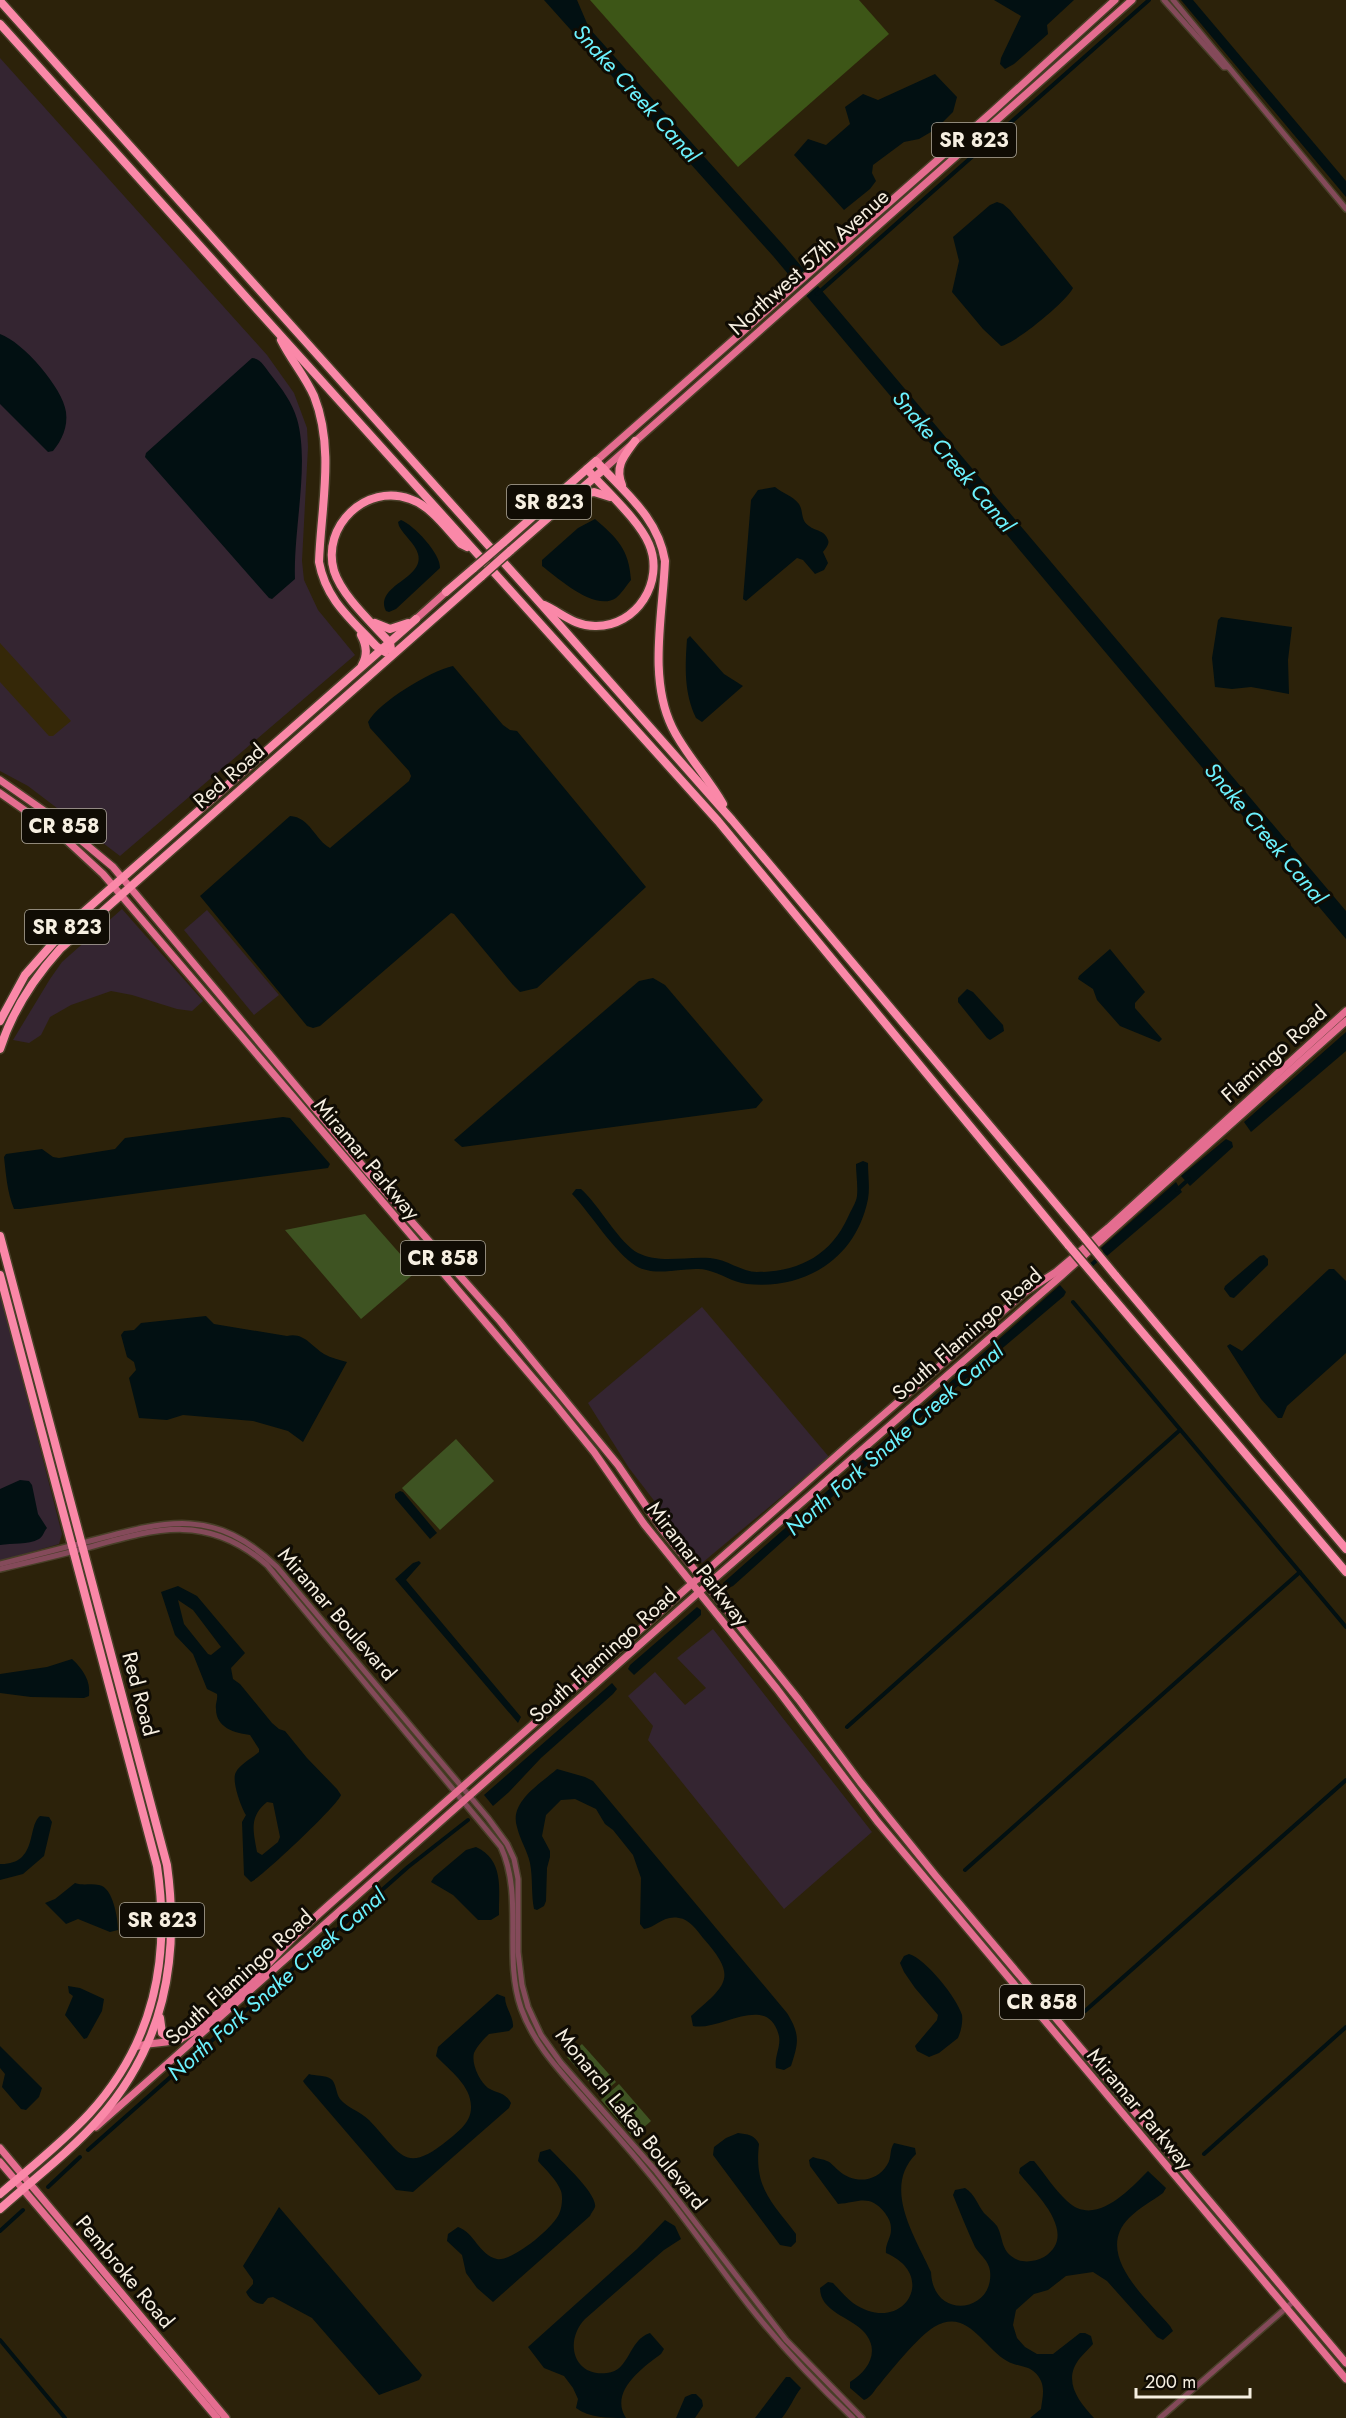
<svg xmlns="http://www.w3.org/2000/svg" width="1346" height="2418" font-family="Jost,sans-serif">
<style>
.commercial{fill:#342531}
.built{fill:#352808}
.green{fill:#3e5322}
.forest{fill:#3d5617}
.water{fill:#021012;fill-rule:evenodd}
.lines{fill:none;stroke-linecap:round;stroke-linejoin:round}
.canal{stroke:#021012;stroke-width:4}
.minor-casing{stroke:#483f28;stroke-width:8}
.major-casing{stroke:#483f28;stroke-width:10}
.highway-casing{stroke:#483f28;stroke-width:11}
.minor{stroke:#844a5a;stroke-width:5}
.major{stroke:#e46d90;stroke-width:7}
.highway{stroke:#fa88a8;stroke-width:8}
.highway-bridge-casing{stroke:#483f28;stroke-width:11;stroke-linecap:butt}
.highway-bridge{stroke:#fa88a8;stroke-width:8}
.labels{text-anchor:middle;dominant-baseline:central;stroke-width:6;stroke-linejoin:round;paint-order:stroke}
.shield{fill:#100c04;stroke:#b1ab9f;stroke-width:1.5}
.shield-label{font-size:20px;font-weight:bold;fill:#f6efe1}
.street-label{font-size:21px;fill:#f6efe1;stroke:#100c04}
.water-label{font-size:22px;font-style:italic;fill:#6cf2fe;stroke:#100c04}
</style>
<rect width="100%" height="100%" fill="#2c220a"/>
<g class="commercial">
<polygon points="0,58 267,355 294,393 307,428 308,447 302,561 304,580 318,610 355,655 120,856 28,786 0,771"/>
<polygon points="122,909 203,1001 192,1011 177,1009 132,995 111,991 71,1005 50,1017 41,1035 29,1043 13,1040 50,979 62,962"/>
<polygon points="207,910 279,995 254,1015 184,930"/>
<polygon points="0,1292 62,1534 59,1544 0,1561"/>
<polygon points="702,1307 829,1457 702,1563 629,1468 588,1403"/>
<polygon points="713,1629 872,1832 784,1909 648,1740 653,1726 628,1696 655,1672 685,1705 706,1688 677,1658"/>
</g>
<polygon class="built" points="0,643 71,721 53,736 49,736 0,682"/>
<g class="green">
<polygon points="365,1214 416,1272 361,1319 285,1230"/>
<polygon points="456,1439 494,1481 440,1530 402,1488"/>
<polygon points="582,2044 616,2082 601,2095 567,2057"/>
<polygon points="619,2084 651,2121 633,2137 601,2100"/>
</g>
<polygon class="forest" points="590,0 859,0 889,34 738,167"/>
<g class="water">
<polygon points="544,0 577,0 589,28 785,247 1346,911 1346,939 773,256"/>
<polygon points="994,0 1074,0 1047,25 1048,34 1014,64 1005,69 1000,64 1001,58 1021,16"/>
<polygon points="1181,0 1193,0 1346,181 1346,197"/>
<polygon points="935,74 957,97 953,112 936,129 919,139 904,142 873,165 872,173 876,181 870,189 844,210 794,155 808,139 826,145 850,124 845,107 863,94 878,100"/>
<path d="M997,202L1003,204L1010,210L1073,288C1067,301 1015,344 1001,346L983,329L952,292L959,261L953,237L990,205Z"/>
<path d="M0,334C23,342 63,388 66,412C68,427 62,440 53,451L48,452L0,404Z"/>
<path d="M252,358C261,358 266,369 271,375C282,389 292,402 297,419C310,464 293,530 295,579L272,599L269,598L145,457L146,453Z"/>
<path d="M775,487C783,494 792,495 799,504C804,512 800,520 809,526C815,531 825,530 828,540C830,544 825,549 823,552L828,563L824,570L815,574L803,560L797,558L746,601L743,599L751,500L758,490Z"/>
<path d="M595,519C617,538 629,549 631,580C627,585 621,594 616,598C595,612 558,578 542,566V560L578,528Z"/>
<path d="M401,520C414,525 441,554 440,568L396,609L389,612L386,611C374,585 425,579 418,554C415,543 404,536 399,526L398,522Z"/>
<polygon points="1221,617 1292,627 1288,660 1289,694 1251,687 1232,689 1215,687 1212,658 1218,620"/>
<path d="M690,636L724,674L743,686L702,722L696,718C684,693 685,667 687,639Z"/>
<path d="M453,666L503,725L510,730L517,731L646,887L537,988L520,992L513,985L454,914L451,913L320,1026L313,1028L307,1026L200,896L290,816C310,817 315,840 330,848L409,781L411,776L409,771L370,728L368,722C379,702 430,671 453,666Z"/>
<polygon points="1110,949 1145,992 1135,1003 1135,1008 1162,1039 1159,1042 1120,1026 1097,1000 1093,989 1078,979 1079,976"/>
<polygon points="653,978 665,985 763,1100 756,1108 462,1147 454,1140 639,981"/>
<polygon points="967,989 973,992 1003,1025 1004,1031 990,1040 987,1038 958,1002 958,998"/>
<polygon points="1346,1032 1346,1051 1251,1132 1244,1122"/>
<path d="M283,1117L290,1118L330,1164L328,1168L20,1209H14C7,1192 6,1174 4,1157L6,1154L42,1149L53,1157L59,1158L115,1149L125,1138Z"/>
<polygon points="1226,1139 1232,1142 1233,1147 1190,1186 1181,1176"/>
<path d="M863,1161L868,1163C868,1175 870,1188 868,1199C856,1259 805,1290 747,1284C730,1282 717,1270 699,1269C679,1268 655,1277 636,1266C614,1252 592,1215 572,1194L576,1189H581C599,1205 620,1244 638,1253C660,1264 686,1256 710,1258C726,1259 742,1272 757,1272C799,1272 831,1255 848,1217C851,1210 856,1203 857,1196C858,1185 856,1174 856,1164Z"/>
<polygon points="1176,1182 1182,1192 1107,1256 1101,1248"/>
<polygon points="1264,1255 1268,1259 1268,1265 1234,1298 1230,1297 1224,1289 1225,1286 1260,1256"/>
<polygon points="1329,1269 1334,1269 1346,1281 1346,1353 1287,1406 1282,1418 1278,1418 1261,1399 1227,1346 1230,1344 1242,1351"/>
<polygon points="1060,1285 1066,1292 1064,1296 920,1418 733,1586 724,1590 723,1583"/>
<path d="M206,1316L214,1324L287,1336C304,1332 311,1346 324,1354C331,1358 340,1360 347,1362L303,1442L288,1431L253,1421L183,1415L167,1420L139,1418L129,1378L136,1370L134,1362L127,1357L121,1335L124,1331L134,1330L141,1323Z"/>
<path d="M20,1480L29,1481L32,1485L38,1514L47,1528C44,1531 43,1537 39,1539C28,1545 12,1543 0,1545V1489Z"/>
<polygon points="400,1491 403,1492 437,1533 430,1539 395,1498 395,1494"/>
<polygon points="419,1561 421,1563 406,1580 521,1717 518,1723 395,1579 413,1563"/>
<path d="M178,1586L197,1596L245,1653L231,1668L233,1679L240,1684L272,1723L279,1729L285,1731L307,1758L337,1789L341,1795C338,1805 263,1876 251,1882L244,1875L242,1822L246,1815C241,1807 231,1780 236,1772C240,1764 252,1758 259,1752V1749L250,1735C235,1733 216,1728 216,1709C215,1704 218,1700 217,1694L207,1689L193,1654L175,1635L161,1592ZM178,1600L193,1610L221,1647L211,1655L208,1654L184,1624ZM267,1802L273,1803L280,1837L278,1842L262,1855L257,1852C253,1830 249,1817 267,1802Z"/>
<polygon points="697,1607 701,1610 701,1615 634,1675 628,1669 630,1665"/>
<path d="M72,1659C83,1669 91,1681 89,1696L84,1698L31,1697L0,1693V1674L47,1667Z"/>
<polygon points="612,1683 617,1689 613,1694 541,1758 509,1792 493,1806 484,1795"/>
<path d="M557,1769L585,1777L593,1781L787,2013C800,2034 799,2042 791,2066L784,2070L776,2068C774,2057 781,2047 779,2036C768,1991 719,2032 693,2026L691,2016C726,1985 739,1978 703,1938C697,1930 689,1919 679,1918C663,1915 657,1927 644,1929L640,1924L641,1878L633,1855L613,1830L605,1824L596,1809L575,1799L561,1800L546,1815L542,1836L550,1851V1857L547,1868L546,1901L544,1906L537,1910L534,1909C531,1894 533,1878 530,1863C527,1850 520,1840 517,1827C509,1802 540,1784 557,1769Z"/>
<path d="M40,1816L49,1817L52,1822L44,1856L23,1874L0,1880V1864C38,1865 27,1826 40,1816Z"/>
<path d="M476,1847C504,1860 499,1888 499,1915L491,1920H478L453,1895L431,1882L434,1877L466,1850Z"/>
<path d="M75,1883C84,1886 90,1883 99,1885C113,1887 118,1919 118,1930L110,1932L78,1919L66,1924L45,1903L55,1899Z"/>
<path d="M909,1954C926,1959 957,1998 962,2015C963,2022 961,2031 958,2038L939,2053L929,2057L917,2051L915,2046L937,2020L938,2015L915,1988L904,1972L900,1963L904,1956Z"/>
<polygon points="68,1986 80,1988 104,1999 102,2011 87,2038 84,2039 65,2015 73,1996 69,1993"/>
<path d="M497,1994L505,1997C505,2008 514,2017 513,2027L509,2031L489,2034C484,2039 477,2046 474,2053C471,2064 480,2082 488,2088C498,2094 505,2092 511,2103L509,2108L413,2192L396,2190L305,2084L303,2081L309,2074C315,2076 326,2075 331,2079C336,2082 336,2094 340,2099C347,2108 360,2111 369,2120C401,2153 404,2176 448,2140C458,2132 471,2122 471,2108C472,2086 450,2071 436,2056L438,2047Z"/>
<polygon points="0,2046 42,2088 39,2097 26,2110 21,2109 2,2087 5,2074 0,2068"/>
<path d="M738,2133C747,2134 755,2135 759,2144C754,2188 771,2201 796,2234V2242L791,2247L780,2245L713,2155L714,2147L726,2138Z"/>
<path d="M894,2143L915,2148L916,2154C882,2188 915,2236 931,2272C933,2322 995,2312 990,2271C989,2261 980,2255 975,2247C967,2230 960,2212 953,2195L955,2190L965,2188C975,2194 977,2204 984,2213C988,2217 993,2221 997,2226C1004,2239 1000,2252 1018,2260C1026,2263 1037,2261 1044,2257C1080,2234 1035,2193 1019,2173L1020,2168L1030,2161H1034C1045,2174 1054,2189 1067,2201C1095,2228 1129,2190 1148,2171L1166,2188L1163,2193C1152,2201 1139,2208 1129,2218C1093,2254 1148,2300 1170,2326L1173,2331L1163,2340L1157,2337L1107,2281L1093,2272L1066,2276L1048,2290L1034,2294L1016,2310L1013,2325L1017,2338L1025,2347L1037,2354H1053L1080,2333H1085L1091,2336L1093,2344C1089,2349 1084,2353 1080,2358C1062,2380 1078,2401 1094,2418H1030L1041,2409C1042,2400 1045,2390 1041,2381C1033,2364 1019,2368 1007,2361C983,2348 968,2307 934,2327C919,2336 892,2369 880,2384C874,2390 872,2397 864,2400L850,2388V2382C868,2371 881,2351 864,2332C851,2317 820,2312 820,2288L828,2282L833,2283C839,2289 846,2298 853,2303C902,2337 940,2276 886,2253C885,2244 891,2238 891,2230C891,2222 889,2219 885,2213C869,2193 858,2203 838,2204L810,2166L809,2160L813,2157C818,2159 823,2159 827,2161C832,2163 834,2167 838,2170C853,2184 876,2183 887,2165C892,2158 889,2150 894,2143Z"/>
<path d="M550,2149C559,2159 598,2194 595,2207C594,2210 591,2213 590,2216L493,2302L477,2288L466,2273L462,2255L447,2241L448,2234L458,2227C474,2232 479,2255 497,2259C512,2262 553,2228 559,2214C562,2208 563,2197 561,2191C557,2180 545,2169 538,2161L540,2152Z"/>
<path d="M279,2207L422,2375L419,2380L379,2395L312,2318L273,2297L268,2298L263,2304C256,2304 249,2299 246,2292L253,2284V2280L243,2266Z"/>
<path d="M665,2220L675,2226L681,2239L664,2250L585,2319C564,2341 573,2377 607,2373C630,2371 628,2340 650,2333L664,2349L661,2354C642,2368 609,2392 626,2418C608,2418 589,2418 576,2408L578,2399L573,2388L564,2376L544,2368L528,2347L637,2249Z"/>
<path d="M786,2377H790L801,2388C794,2397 790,2408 782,2418H755Z"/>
<polygon points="692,2394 696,2394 702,2400 703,2406 695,2418 676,2418 685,2397"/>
</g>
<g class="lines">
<g class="canal">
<polyline points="817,294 1149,0"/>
<polyline points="1177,1190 1189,1179"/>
<polyline points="1089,1267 1108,1250"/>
<polyline points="1073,1302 1346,1627"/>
<polyline points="847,1727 1180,1430"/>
<polyline points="965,1870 1300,1572"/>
<polyline points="1085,2011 1346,1780"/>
<polyline points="88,2150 408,1867 468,1820"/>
<polyline points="1204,2154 1346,2027"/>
<polyline points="48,2187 80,2157"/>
<polyline points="0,2231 23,2210"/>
<polyline points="0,2340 65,2418"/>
</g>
<defs>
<g id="minor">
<polyline points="1164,0 1224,67 1228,67"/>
<polyline points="1173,0 1346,209"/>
<path d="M0,1564C31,1556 63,1548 94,1540C169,1520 215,1508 277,1567L488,1818L507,1844L514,1859L518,1879V1952L522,1985L528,2007L541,2035L561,2063L655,2170L786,2340L862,2418"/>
<path d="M0,1569C30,1562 60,1555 90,1547C157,1528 208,1513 267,1565L501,1847C524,1897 503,1956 521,2008C533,2042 557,2068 580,2094C602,2119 625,2144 646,2170C683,2214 715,2262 751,2308C782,2347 816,2383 853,2418"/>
<polyline points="1160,2418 1294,2301"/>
</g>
<g id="major">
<polyline points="596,461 992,112 1115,0"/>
<polyline points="604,469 1132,0"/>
<polyline points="416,619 446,592"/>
<polyline points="0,780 53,817 113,867 372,1177 500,1321 618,1465 661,1528 799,1700 860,1782 935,1875 1346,2363"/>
<polyline points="0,793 63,837 103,874 555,1404 594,1452 644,1524 777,1689 877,1821 1346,2379"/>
<path d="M135,2047C151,2041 168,2045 184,2037C225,2014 257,1975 289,1942C313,1918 339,1896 364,1874L853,1441L1025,1292L1056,1272L1108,1228L1346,1011"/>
<polyline points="96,2127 698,1593 1061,1276 1346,1021"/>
<polyline points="0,2148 226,2418"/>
<polyline points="0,2162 217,2418"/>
</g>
<g id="highway">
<polyline points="0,1 541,604 732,820 1082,1235"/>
<polyline points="0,24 718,821 1069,1246"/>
<path d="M281,340C291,360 305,376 314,396C335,449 321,507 319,562C326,600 351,619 376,646L385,652"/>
<path d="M622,485C614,466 625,455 635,441"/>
<polyline points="571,498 594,492 610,497"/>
<path d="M503,543L596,461C624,492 658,517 665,561C663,613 648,678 672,727C685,754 708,777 723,804"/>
<polyline points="510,551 604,469"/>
<polyline points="446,592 474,568"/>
<path d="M544,605C562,613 574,626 595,626C637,627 665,581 649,544C639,520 605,490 587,469"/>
<polyline points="375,623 390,629 408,623"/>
<path d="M361,635C366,644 368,655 362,665"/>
<path d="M391,649L390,643C372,623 342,596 334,571C321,526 366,483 410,499C431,506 446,528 461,544L467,547"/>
<polyline points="0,1021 25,975 69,925 416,619"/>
<path d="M0,1049C12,1011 34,978 60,949L482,576"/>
<path d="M0,1236L167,1865C180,1960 164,2046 98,2120C69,2153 32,2180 0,2209"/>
<path d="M0,1275L157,1866C171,1959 154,2043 89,2114C62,2143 30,2168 0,2194"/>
<polyline points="1115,1275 1346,1549"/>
<polyline points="1102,1285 1346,1572"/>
<polyline points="160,2018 162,2033 167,2037 180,2039"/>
</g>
</defs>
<use href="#minor" class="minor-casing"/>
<use href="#major" class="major-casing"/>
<use href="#highway" class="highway-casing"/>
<use href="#minor" class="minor"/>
<use href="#major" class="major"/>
<use href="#highway" class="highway"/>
<defs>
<g id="highway-bridge">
<polyline points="474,568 503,543"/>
<polyline points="482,576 510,551"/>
<polyline points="1082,1235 1115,1275"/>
<polyline points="1069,1246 1102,1285"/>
</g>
</defs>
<use href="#highway-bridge" class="highway-bridge-casing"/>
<use href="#highway-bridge" class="highway-bridge"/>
</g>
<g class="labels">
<g class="shield">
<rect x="932" y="123" width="84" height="34" rx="4.5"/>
<rect x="507" y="485" width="84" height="34" rx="4.5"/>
<rect x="22" y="809" width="84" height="34" rx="4.5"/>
<rect x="25" y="910" width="84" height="34" rx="4.5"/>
<rect x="401" y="1241" width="84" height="34" rx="4.5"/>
<rect x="120" y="1903" width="84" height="34" rx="4.5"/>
<rect x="1000" y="1985" width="84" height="34" rx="4.5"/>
</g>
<g class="shield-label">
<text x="974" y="140">SR 823</text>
<text x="549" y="502">SR 823</text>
<text x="64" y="826">CR 858</text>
<text x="67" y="927">SR 823</text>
<text x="443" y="1258">CR 858</text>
<text x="162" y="1920">SR 823</text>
<text x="1042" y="2002">CR 858</text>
</g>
<g class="street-label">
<text transform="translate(809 262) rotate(-42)">Northwest 57th Avenue</text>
<text transform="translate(229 776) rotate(-41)">Red Road</text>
<text transform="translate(1274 1054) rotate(-42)">Flamingo Road</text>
<text transform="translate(367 1159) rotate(50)">Miramar Parkway</text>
<text transform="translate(967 1334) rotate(-41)">South Flamingo Road</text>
<text transform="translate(698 1564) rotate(52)">Miramar Parkway</text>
<text transform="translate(337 1614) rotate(49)">Miramar Boulevard</text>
<text transform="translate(603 1655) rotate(-42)">South Flamingo Road</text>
<text transform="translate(140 1694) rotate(75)">Red Road</text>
<text transform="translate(239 1977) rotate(-42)">South Flamingo Road</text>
<text transform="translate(1140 2109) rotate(50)">Miramar Parkway</text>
<text transform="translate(631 2119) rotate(51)">Monarch Lakes Boulevard</text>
<text transform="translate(125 2272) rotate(50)">Pembroke Road</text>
</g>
<g class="water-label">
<text transform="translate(637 93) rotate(48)">Snake Creek Canal</text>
<text transform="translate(954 461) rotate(50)">Snake Creek Canal</text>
<text transform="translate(1266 833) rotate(50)">Snake Creek Canal</text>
<text transform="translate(894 1439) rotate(-41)">North Fork Snake Creek Canal</text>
<text transform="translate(276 1984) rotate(-41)">North Fork Snake Creek Canal</text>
</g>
</g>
<path d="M1136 2388v9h114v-9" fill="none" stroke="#f6efe1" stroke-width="3"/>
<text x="1145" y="2388" font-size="18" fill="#f6efe1" stroke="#100c04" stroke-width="4.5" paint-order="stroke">200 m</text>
</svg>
